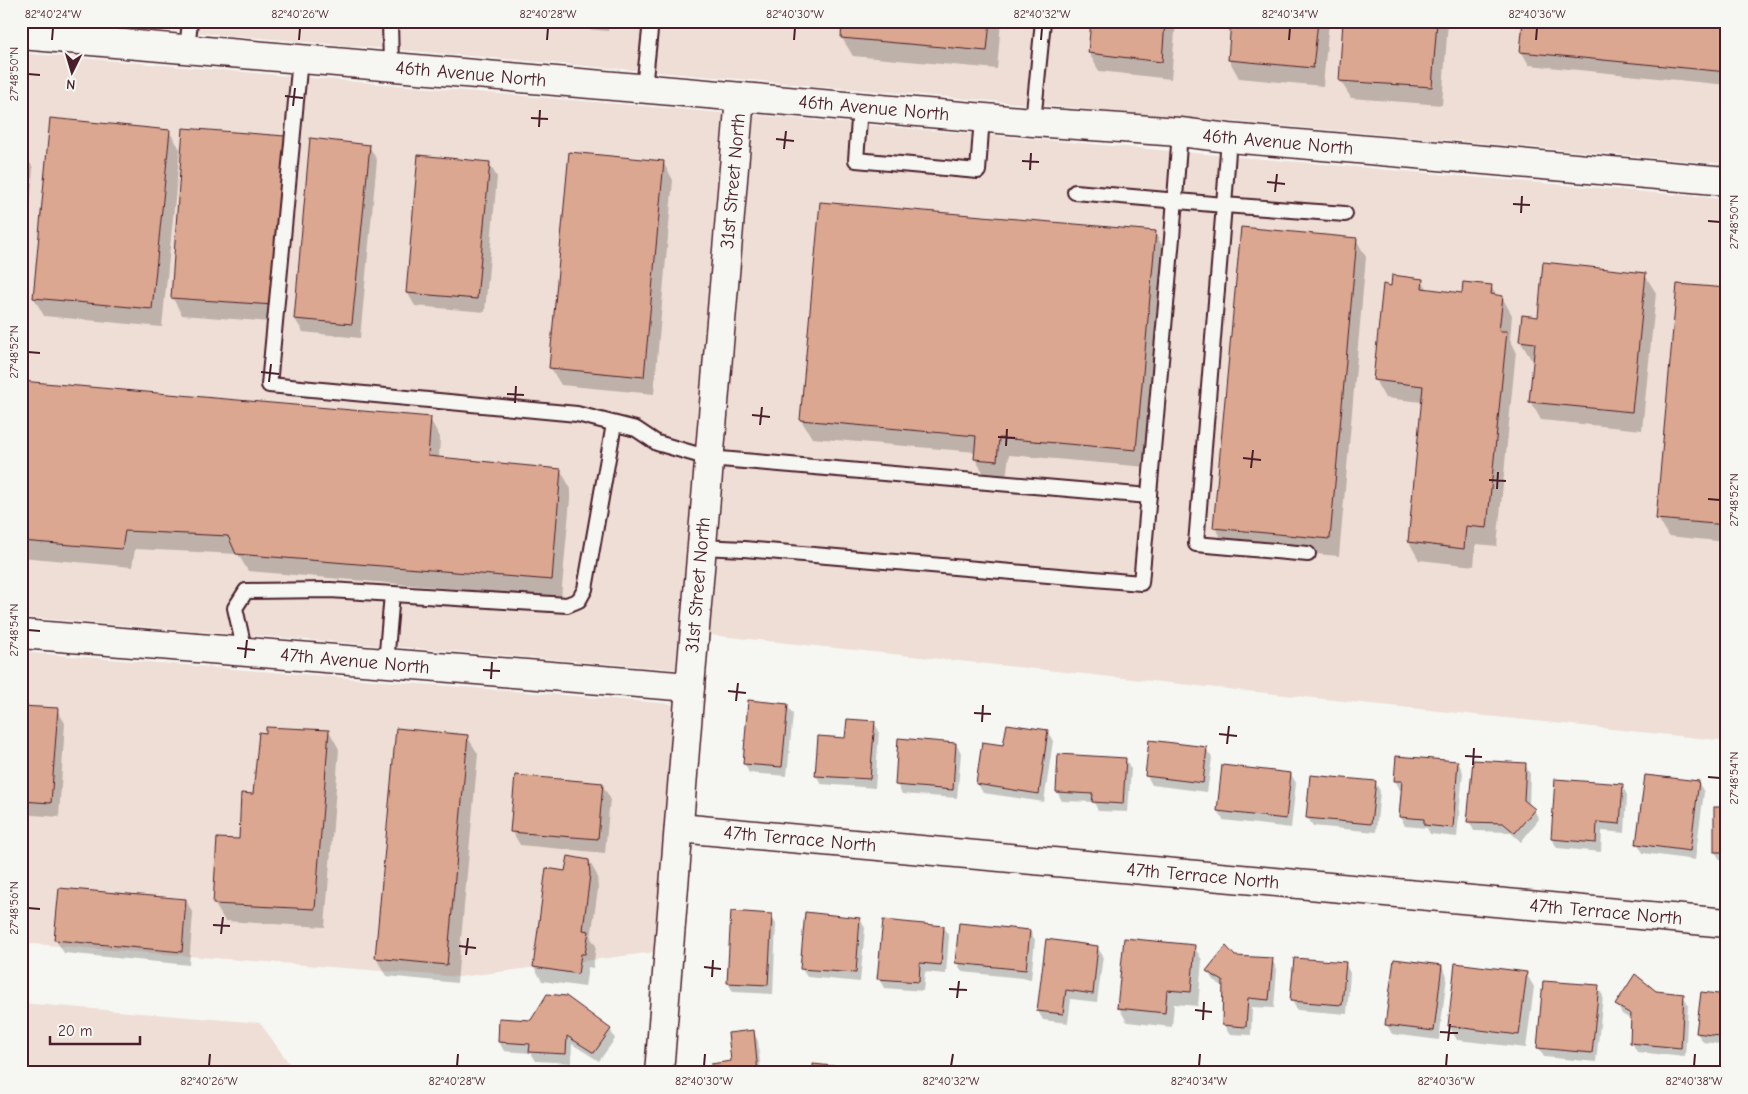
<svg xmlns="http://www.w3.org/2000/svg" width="1748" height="1094" font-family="'Comic Neue',sans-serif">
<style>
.built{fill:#eeded5}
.shadow{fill:#0003}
.building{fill:#dba790;stroke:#4a1f2b}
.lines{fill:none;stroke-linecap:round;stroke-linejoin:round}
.lane-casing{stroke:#4a1f2b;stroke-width:18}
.street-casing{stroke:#4a1f2b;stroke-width:31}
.lane{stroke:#f6f6f2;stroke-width:14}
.street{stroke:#f6f6f2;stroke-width:28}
.ticks{fill:none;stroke:#4a1f2b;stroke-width:2}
.labels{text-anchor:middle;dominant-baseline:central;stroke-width:5;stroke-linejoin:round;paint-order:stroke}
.street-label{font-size:19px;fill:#4a1f2b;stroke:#f6f6f2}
.neatline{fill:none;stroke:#4a1f2b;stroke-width:2}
.ticks-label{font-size:12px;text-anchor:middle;fill:#4a1f2b}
</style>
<rect width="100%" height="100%" fill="#f6f6f2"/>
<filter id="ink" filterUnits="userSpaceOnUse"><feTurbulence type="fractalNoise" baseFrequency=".02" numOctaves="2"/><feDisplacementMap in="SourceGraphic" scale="10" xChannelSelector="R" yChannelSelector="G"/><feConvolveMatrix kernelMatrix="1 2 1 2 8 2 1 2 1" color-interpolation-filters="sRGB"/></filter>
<g filter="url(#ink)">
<g class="built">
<polygon points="61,21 1727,21 1727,164"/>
<polygon points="21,53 723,113 676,669 21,617"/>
<polygon points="754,115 1727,199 1727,741 710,635"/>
<polygon points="21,652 673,704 654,952 459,977 21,943"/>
<polygon points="21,1003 260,1023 296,1073 21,1073"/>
</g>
<g class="shadow">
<polygon points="512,21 609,21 608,31"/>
<polygon points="844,21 1001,21 997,69 853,56 842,38"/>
<polygon points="1092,21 1176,21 1171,79 1099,71 1089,53"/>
<polygon points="1232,21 1329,21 1323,86 1239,78 1229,60"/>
<polygon points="1345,21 1448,21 1442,105 1351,98 1340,80"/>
<polygon points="1727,21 1727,85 1529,65 1521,51"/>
<polygon points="169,131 180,149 162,327 44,316 34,298"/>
<polygon points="284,137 295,155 283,323 182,315 172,297"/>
<polygon points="369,146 377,160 360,338 303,332 295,319"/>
<polygon points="21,154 25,154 33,168 23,301 21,301"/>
<polygon points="663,162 673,180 654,394 561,385 550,367"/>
<polygon points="489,163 497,177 485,312 415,306 407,292"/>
<polygon points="1155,233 1165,251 1146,467 1009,455 1006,479 986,477 975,459 976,452 812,438 801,420"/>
<polygon points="1356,239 1366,257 1339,556 1225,546 1215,528"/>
<polygon points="1645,275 1656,293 1642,430 1541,420 1531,402 1535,359 1531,359 1520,341 1539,318"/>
<polygon points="1422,280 1428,290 1464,294 1491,287 1497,296 1502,297 1512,315 1510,339 1516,351 1497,546 1476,544 1474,566 1419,560 1409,542 1422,402 1385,398 1375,380 1392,287"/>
<polygon points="1727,290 1727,542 1668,536 1658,518"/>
<polygon points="21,382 430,419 440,437 439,458 561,471 571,489 561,598 248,571 238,554 135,549 132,567 21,557"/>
<polygon points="787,705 793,714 787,776 749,773 744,763"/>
<polygon points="21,707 57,710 65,723 59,817 21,814"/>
<polygon points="874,722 879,731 875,788 821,784 816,775 847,740"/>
<polygon points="397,730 467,736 478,754 457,983 386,976 376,958"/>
<polygon points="329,731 339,749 325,927 225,921 214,903 240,840 254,795"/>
<polygon points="1048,732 1053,741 1044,802 983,793 978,784"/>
<polygon points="956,744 961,753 957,798 902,794 897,785"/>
<polygon points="1206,748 1212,758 1207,792 1152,785 1147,776"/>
<polygon points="1125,759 1131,769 1128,812 1098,811 1094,802 1062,801 1057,792"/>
<polygon points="1458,762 1463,772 1457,837 1430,834 1427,828 1405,826 1400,817 1403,790 1400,790 1395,780"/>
<polygon points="1525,764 1530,774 1529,806 1534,810 1539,819 1521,842 1510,832 1474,831 1469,821"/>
<polygon points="1291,774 1296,783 1291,828 1223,820 1218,811"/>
<polygon points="1556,781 1622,785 1627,795 1625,833 1602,831 1601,852 1557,848 1552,839"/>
<polygon points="1375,782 1380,791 1376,832 1313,826 1307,817"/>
<polygon points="1698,782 1704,792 1695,860 1643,853 1638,844"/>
<polygon points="602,784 610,798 605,853 520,845 512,831"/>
<polygon points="1727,808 1727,861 1721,861 1715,852"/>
<polygon points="589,861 597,875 598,889 591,938 596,946 593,968 588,967 585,987 542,981 534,967 566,872"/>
<polygon points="186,900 193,914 189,965 64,953 56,940"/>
<polygon points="771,915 776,924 773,994 733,992 728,983"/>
<polygon points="860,919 865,928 860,982 807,977 801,968"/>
<polygon points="944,927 949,936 946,974 925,972 923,991 884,988 879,979"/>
<polygon points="1030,931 1035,940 1031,979 962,972 957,963"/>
<polygon points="1194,946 1202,960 1198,1006 1174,1004 1172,1027 1127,1022 1119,1008"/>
<polygon points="1097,947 1103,956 1097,1002 1071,999 1068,1023 1043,1020 1038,1011"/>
<polygon points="1234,957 1272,960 1277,969 1274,1008 1252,1007 1251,1035 1229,1034 1224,1025 1224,987 1213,980 1207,971"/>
<polygon points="1295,959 1345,963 1350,973 1347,1014 1297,1010 1292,1001"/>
<polygon points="1442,966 1447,976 1439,1040 1392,1034 1387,1025"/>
<polygon points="1526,973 1534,987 1526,1048 1457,1040 1449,1026"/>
<polygon points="1598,987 1603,996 1596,1062 1544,1057 1539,1048"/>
<polygon points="1683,995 1688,1005 1685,1057 1637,1052 1632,1043 1632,1020 1622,1014 1617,1005"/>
<polygon points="1727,997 1727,1045 1703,1042 1697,1033"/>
<polygon points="610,1029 615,1039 599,1061 572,1044 571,1063 536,1061 531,1053 504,1051 499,1042"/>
<polygon points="753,1031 758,1041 761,1073 713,1073 733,1062"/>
</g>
<g class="building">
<polygon points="842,21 990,21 987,51 841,38"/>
<polygon points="1091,21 1165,21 1162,62 1088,53"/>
<polygon points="1231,21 1318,21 1313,68 1228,60"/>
<polygon points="1343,21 1437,21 1432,87 1339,81"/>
<polygon points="1523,21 1727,21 1727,72 1520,52"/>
<polygon points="50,118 170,130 152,309 33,298"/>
<polygon points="183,128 285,136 273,305 171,298"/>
<polygon points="310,138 370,145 352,324 294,319"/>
<polygon points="21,152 26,153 21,214"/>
<polygon points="569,152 664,161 644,377 549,368"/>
<polygon points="418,155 490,162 477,299 406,293"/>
<polygon points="820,202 1156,231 1136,450 999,438 997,461 974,459 976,436 800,420"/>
<polygon points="1241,227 1357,238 1330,539 1213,528"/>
<polygon points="1543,262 1646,273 1632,412 1529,402 1535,343 1519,341 1522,315 1538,317"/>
<polygon points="1392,275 1423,279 1422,288 1462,293 1463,282 1492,285 1491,294 1503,296 1499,331 1507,331 1487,528 1466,526 1464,549 1408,542 1423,386 1373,380 1383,284 1391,286"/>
<polygon points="1677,284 1727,288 1727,525 1656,519"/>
<polygon points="21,381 431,417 428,456 561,469 552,580 236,554 228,536 125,531 122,549 21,541"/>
<polygon points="748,700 788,704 782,767 743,764"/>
<polygon points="21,706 58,708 51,803 21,801"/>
<polygon points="847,719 875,721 870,779 815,776 818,736 845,738"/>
<polygon points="1007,724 1048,730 1039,794 976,784 982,742 1003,745"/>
<polygon points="266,727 329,730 315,909 213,904 217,838 239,839 241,793 253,794 259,732 266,733"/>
<polygon points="396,728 468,735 447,965 375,958"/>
<polygon points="898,738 956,743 953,790 895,785"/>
<polygon points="1149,740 1207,747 1203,783 1145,776"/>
<polygon points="1058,754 1126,758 1123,804 1092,802 1093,794 1056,792"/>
<polygon points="1396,756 1458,761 1453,828 1424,825 1424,819 1399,817 1402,781 1394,781"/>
<polygon points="1473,760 1526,763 1524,800 1535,809 1515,833 1503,823 1467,822"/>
<polygon points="1222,765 1291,773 1286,819 1217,811"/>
<polygon points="515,775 603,783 598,839 510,832"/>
<polygon points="1310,775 1376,781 1371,824 1306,818"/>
<polygon points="1645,775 1699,781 1690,851 1636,844"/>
<polygon points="1555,779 1623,784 1620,824 1597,822 1596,843 1551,839"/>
<rect x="1714" y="807" width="13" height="45"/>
<polygon points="568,856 589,860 590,875 583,930 589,931 585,954 581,954 578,974 533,967 546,868 565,871"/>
<polygon points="59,888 186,899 182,952 54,940"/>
<polygon points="731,911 772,914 768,985 727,983"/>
<polygon points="805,912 860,918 856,973 800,969"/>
<polygon points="883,920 944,926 941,965 920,963 919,982 877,979"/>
<polygon points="959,923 1030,930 1026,970 955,963"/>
<polygon points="1124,938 1195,945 1191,992 1167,990 1165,1013 1117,1008"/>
<polygon points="1046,939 1098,946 1093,994 1066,990 1063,1014 1037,1011"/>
<polygon points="1226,946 1235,956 1273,958 1269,1000 1248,998 1246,1027 1222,1025 1223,981 1206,971"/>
<polygon points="1294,958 1346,962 1342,1005 1290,1001"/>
<polygon points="1394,959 1442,965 1434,1031 1385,1025"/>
<polygon points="1455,963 1527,972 1519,1035 1448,1026"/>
<polygon points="1635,974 1656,991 1684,994 1681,1048 1630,1043 1631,1014 1615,1005"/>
<polygon points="1543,981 1599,985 1592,1053 1537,1048"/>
<polygon points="1701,992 1727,995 1727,1037 1696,1033"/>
<polygon points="547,994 566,996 611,1029 594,1053 567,1036 566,1054 529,1052 530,1044 498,1042 499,1018 531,1020"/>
<polygon points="754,1030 758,1073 712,1073 711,1064 731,1061 728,1033"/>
<polygon points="813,1064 851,1068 850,1073 813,1073"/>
</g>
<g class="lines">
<defs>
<g id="lane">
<polyline points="390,21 391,67"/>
<polyline points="187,50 190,21"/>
<polyline points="300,59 269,385 577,414 636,429 657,443 709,458 1149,496"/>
<polyline points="644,88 651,21"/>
<polyline points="860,107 856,160 978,171 982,117"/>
<polyline points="1033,122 1043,21"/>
<polyline points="1229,138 1224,205 1345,214"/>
<polyline points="1075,192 1224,205 1196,544 1308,554"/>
<polyline points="701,547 744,549 1141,583 1172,238 1180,132"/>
<polyline points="245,652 235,608 246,591 330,590 567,605 579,600 585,589 614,424"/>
<polyline points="386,663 392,594"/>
</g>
<g id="street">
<polyline points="21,35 1033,122 1180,132 1229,138 1727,181"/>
<polyline points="21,634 690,687"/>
<polyline points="679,828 1727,923"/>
<polyline points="659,1073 690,687 740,97"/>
</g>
</defs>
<use href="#lane" class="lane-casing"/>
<use href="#street" class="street-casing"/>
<use href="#lane" class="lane"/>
<use href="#street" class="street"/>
</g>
</g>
<path class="ticks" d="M52,40L53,28M299,40L300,28M547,40L548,28M794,40L795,28M1041,40L1042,28M1289,40L1290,28M1536,40L1537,28M28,74L40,75M285,96L303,98M293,106L295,88M531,118L548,119M539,127L540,110M776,139L794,141M784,149L786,131M1022,161L1039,162M1030,170L1031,153M1267,182L1285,184M1275,192L1277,174M1513,204L1530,205M1521,213L1522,196M1708,221L1720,222M28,352L40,353M261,372L279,374M269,382L271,364M507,394L524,395M515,403L516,386M752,415L770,417M760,425L762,407M998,437L1015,438M1006,446L1007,429M1243,458L1261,460M1251,468L1253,450M1489,480L1506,481M1497,489L1498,472M1708,499L1720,500M28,630L40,631M237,648L255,650M245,658L247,640M483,670L500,671M491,679L492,662M728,691L746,693M736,701L738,683M974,713L991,714M982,722L983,705M1219,734L1237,736M1227,744L1229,726M1465,756L1482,757M1473,765L1474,748M1708,777L1720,778M28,908L40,909M213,925L230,926M221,934L223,917M459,946L476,948M466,955L468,938M704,967L721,969M712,977L713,960M949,989L967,990M957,998L959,981M1195,1010L1212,1012M1203,1020L1204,1002M1440,1032L1458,1033M1448,1041L1450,1024M209,1066L210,1054M457,1066L458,1054M704,1066L705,1054M951,1066L953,1054M1199,1066L1200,1054M1446,1066L1447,1054M1694,1066L1695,1054"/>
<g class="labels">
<g class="street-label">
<text transform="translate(471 74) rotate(5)">46th Avenue North</text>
<text transform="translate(874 108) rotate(5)">46th Avenue North</text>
<text transform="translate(1278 142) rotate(5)">46th Avenue North</text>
<text transform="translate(733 181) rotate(-85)">31st Street North</text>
<text transform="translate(698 585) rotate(-85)">31st Street North</text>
<text transform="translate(355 661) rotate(5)">47th Avenue North</text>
<text transform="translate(800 839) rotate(5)">47th Terrace North</text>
<text transform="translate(1203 876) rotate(5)">47th Terrace North</text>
<text transform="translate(1606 912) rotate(5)">47th Terrace North</text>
</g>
</g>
<rect width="1748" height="1094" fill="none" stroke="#f6f6f2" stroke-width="55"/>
<g transform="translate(72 72) rotate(185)" stroke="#f6f6f2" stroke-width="4" paint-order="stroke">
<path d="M0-4L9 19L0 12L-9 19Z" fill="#4a1f2b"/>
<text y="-8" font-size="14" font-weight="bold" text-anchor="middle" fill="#4a1f2b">N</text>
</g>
<path d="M50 1036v8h90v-8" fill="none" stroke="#4a1f2b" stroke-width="2.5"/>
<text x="58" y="1036" font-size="15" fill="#4a1f2b" stroke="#f6f6f2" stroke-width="4" paint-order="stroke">20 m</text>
<rect x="28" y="28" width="1692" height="1038" class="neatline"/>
<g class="ticks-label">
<text x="53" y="18">82°40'24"W</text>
<text x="300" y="18">82°40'26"W</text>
<text x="548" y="18">82°40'28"W</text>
<text x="795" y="18">82°40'30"W</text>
<text x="1042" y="18">82°40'32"W</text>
<text x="1290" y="18">82°40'34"W</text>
<text x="1537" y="18">82°40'36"W</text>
<text transform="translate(14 74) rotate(-90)" y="4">27°48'50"N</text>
<text transform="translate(1734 222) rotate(-90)" y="4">27°48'50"N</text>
<text transform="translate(14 352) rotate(-90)" y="4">27°48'52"N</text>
<text transform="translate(1734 500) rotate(-90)" y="4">27°48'52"N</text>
<text transform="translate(14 630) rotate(-90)" y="4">27°48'54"N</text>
<text transform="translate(1734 778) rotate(-90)" y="4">27°48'54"N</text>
<text transform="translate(14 908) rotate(-90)" y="4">27°48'56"N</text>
<text x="209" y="1085">82°40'26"W</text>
<text x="457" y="1085">82°40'28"W</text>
<text x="704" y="1085">82°40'30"W</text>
<text x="951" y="1085">82°40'32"W</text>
<text x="1199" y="1085">82°40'34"W</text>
<text x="1446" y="1085">82°40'36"W</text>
<text x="1694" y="1085">82°40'38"W</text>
</g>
</svg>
